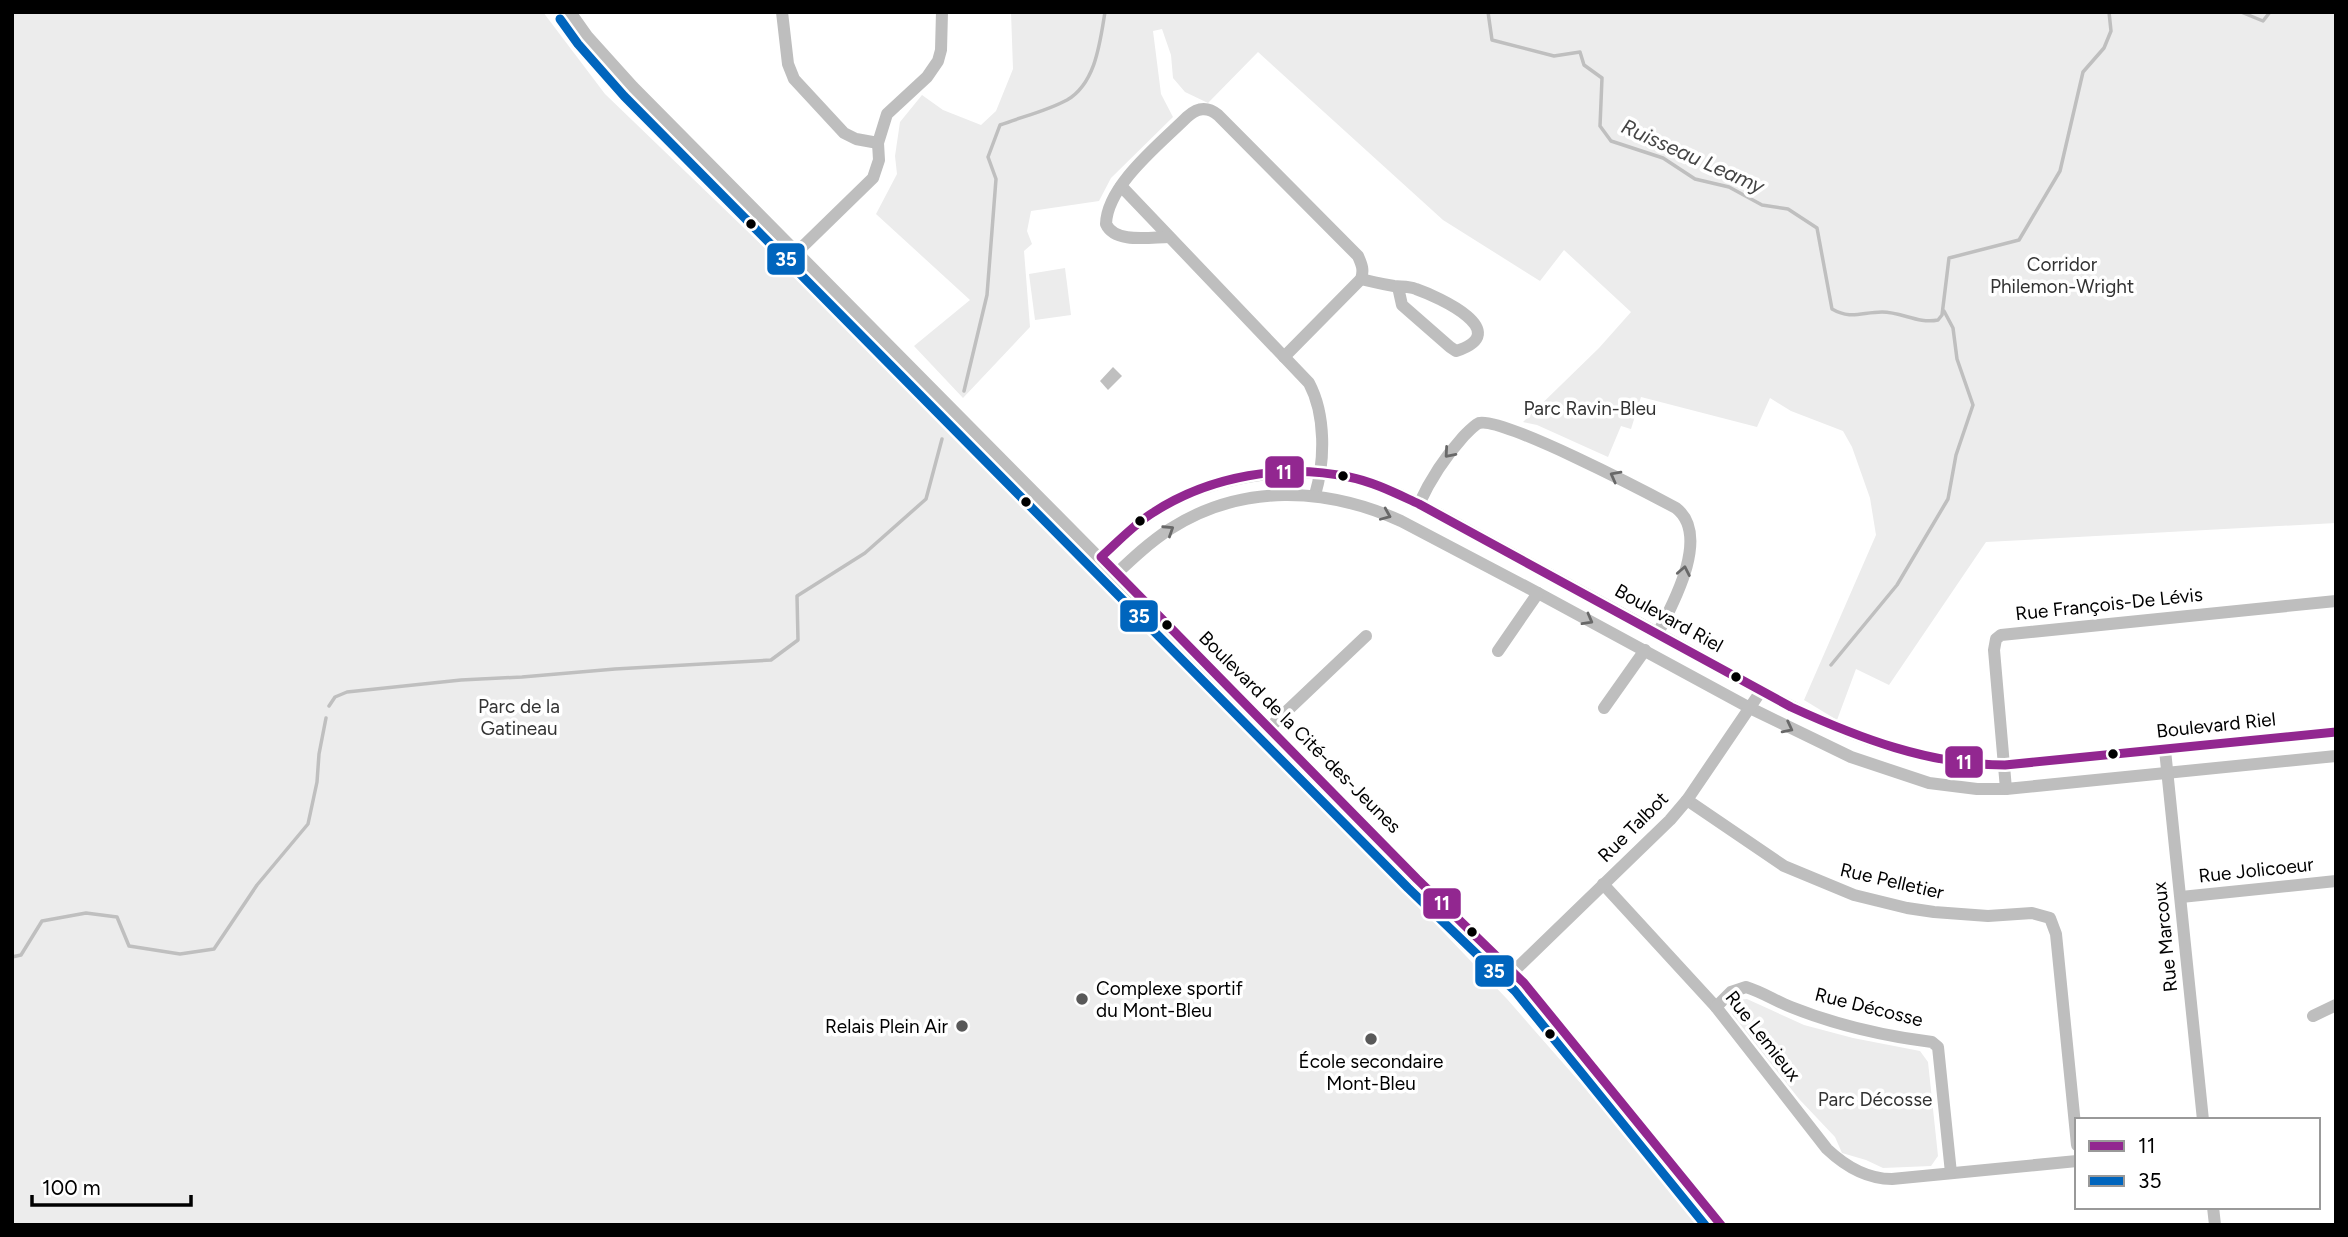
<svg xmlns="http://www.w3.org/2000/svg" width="2348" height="1237" font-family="Figtree,sans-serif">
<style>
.green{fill:#ececec}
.water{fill:#bfbfbf}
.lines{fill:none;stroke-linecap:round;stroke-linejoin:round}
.stream{stroke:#bfbfbf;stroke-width:3.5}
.minor{stroke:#bebebe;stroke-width:12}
.bus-1-casing{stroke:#fff;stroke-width:14}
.bus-2-casing{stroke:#fff;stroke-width:14}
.bus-1{stroke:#922790;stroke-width:9}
.bus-2{stroke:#0065bd;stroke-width:9}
.oneway{stroke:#686868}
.bus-dot{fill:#000;stroke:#fff;stroke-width:2.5}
.poi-dot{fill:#595959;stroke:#fff;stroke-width:2.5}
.labels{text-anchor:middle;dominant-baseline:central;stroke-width:7;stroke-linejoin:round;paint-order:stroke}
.park-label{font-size:19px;fill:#333;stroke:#fff}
.street-label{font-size:19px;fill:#000;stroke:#fff}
.poi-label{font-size:19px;fill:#000;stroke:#fff;text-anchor:start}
.water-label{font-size:21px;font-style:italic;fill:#444;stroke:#fff}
.line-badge{stroke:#fff;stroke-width:2.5}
.badge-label{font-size:19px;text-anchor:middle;font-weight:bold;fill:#fff}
</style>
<rect width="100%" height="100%" fill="#fff"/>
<g class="green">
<polygon points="12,12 543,12 605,94 886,365 1279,761 1292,752 1417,879 1405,892 1507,999 1705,1225 12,1225"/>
<polygon points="1011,12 2336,12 2336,523 1986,542 1889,685 1856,669 1837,720 1804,700 1876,535 1870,498 1852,447 1843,431 1791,411 1770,398 1757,427 1641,397 1631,429 1621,426 1608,457 1537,425 1523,422 1599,348 1631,312 1564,250 1540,281 1443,220 1258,52 1208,103 1185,92 1173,78 1171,55 1162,29 1153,31 1161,94 1173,117 1111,178 1099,201 1031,211 1027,231 1032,244 1024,251 1030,327 963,398 914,346 970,300 876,214 897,174 895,156 900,122 922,95 943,110 981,125 996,111 1013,69"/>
<polygon points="1065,268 1071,315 1035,320 1029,274"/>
<polygon points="1747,999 1804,1025 1853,1038 1920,1051 1928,1062 1938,1156 1931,1166 1883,1168 1866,1160 1842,1153 1835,1137 1799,1099 1732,1014 1731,1005 1736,1000"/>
</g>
<polygon class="water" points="1113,367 1122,376 1108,390 1100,381"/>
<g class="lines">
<g class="stream">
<path d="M1488,12L1492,40L1554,56L1580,52L1584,65L1602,78L1600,126L1611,141L1663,158L1695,179L1729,187L1762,205L1788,209L1817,228L1832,309C1851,320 1862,312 1882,312C1902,312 1918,324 1938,320L1942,315L1949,258L2019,240L2060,171L2083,72L2104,48L2111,31L2109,12"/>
<polyline points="2241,12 2263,21 2270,12"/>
<path d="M964,391L987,295L996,179L988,157L1000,125C1021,117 1047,111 1067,100C1096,83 1100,42 1105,12"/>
<polyline points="1831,665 1897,585 1948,499 1956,455 1973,405 1957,359 1953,328 1944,311"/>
<polyline points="329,706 335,697 347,692 461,680 522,677 615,669 771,660 798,640 797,596 865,553 926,499 942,439"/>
<polyline points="12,957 21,955 42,921 86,913 117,917 129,946 180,954 214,949 257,885 308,824 317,782 319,754 326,718"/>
</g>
<g class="minor">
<polyline points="570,12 587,36 633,87 1417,879 1524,983 1721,1225"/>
<polyline points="782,12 788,64 794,79 844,133 856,139 878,143"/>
<path d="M1121,186L1309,383C1326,415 1325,461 1315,495"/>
<path d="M1169,237C1151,237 1115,244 1106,224C1107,185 1161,143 1187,117C1197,108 1207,106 1218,115L1358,256C1362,265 1364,270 1361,279L1284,357"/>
<polyline points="796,253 873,178 879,160 878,143 887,114 927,77 938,61 941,50 942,12"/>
<path d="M1361,279C1372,282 1383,284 1394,286C1401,287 1408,286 1416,289C1439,297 1515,332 1456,351L1450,347L1402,305L1398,287"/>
<path d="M1419,504C1431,478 1444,458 1463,437C1468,432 1473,426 1479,423C1501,416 1648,493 1676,508C1711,535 1673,604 1658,633"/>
<path d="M1101,557C1114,546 1126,532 1140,522C1191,484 1257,469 1320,473C1382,477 1437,514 1490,542C1554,577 1618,611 1681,646C1787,705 1880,763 2005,765L2336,732"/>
<path d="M1116,574C1133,558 1150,542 1170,529C1242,483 1326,487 1401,521L1538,593L1750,708L1851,757L1929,783L1977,789H2006L2336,756"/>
<polyline points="1498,651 1538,593"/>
<polyline points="1604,708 1645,650"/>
<polyline points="1269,728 1366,636"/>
<polyline points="2165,750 2203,1120"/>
<polyline points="2006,789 1994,650 1996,639 2001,635 2336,601"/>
<polyline points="1687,800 1784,866 1854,895 1907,908 1934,912 1988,916 2032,913 2050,918 2056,934 2077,1145"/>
<path d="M1603,884L1716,1007L1827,1149C1845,1166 1867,1179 1892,1179L2077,1161"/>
<polyline points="2181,897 2336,881"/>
<polyline points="1513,972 1670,820 1687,800 1761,691"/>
<path d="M1716,1007L1731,992L1746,987C1762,992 1776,1001 1791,1007C1836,1025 1884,1036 1932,1042L1938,1047L1951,1173"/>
<polyline points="2313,1016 2336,1005"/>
<polyline points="2213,1207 2215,1225"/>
</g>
<defs>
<path id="bus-1" d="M1721,1225L1524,983L1417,879L1101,557C1118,542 1134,524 1154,512C1210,476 1284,463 1349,477C1374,482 1397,494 1419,504L1791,707C1859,738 1929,765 2005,765L2336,732"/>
<polyline id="bus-2" points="560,19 578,44 624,96 1408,888 1515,991 1705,1225"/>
</defs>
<use href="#bus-1" class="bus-1-casing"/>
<use href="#bus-2" class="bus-2-casing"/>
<use href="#bus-1" class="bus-1"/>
<use href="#bus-2" class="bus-2"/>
</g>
<defs><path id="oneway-chevron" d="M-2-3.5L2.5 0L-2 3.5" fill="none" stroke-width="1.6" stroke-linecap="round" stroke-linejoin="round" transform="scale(1.75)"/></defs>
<g class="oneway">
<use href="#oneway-chevron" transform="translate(1449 453) rotate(131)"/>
<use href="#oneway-chevron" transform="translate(1615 476) rotate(-152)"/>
<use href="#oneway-chevron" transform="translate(1386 515) rotate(23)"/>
<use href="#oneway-chevron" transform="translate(1169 530) rotate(-33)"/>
<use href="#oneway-chevron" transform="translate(1684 571) rotate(-79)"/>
<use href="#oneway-chevron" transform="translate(1588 620) rotate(29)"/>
<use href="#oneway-chevron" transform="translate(1788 728) rotate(27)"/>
</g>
<g class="bus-dot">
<circle cx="751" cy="224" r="6"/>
<circle cx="1343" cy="476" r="6"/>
<circle cx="1026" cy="502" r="6"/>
<circle cx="1140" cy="521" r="6"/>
<circle cx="1167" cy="625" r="6"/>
<circle cx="1736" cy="677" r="6"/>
<circle cx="2113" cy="754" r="6"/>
<circle cx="1472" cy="932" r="6"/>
<circle cx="1550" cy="1034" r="6"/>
</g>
<g class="poi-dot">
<circle cx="1082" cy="999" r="7"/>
<circle cx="962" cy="1026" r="7"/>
<circle cx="1371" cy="1039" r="7"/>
</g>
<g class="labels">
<g class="park-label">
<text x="2062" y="264">Corridor<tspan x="2062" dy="22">Philemon-Wright</tspan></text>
<text x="1590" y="408">Parc Ravin-Bleu</text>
<text x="519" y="706">Parc de la<tspan x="519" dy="22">Gatineau</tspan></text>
<text x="1875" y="1099">Parc Décosse</text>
</g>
<g class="street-label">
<text transform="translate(2109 604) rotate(-6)">Rue François-De Lévis</text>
<text transform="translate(1669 618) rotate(29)">Boulevard Riel</text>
<text transform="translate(2216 725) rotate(-6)">Boulevard Riel</text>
<text transform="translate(1300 732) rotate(45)">Boulevard de la Cité-des-Jeunes</text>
<text transform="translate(1633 827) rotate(-45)">Rue Talbot</text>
<text transform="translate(2256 870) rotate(-6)">Rue Jolicoeur</text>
<text transform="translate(1892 881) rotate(13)">Rue Pelletier</text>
<text transform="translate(2165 937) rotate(-96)">Rue Marcoux</text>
<text transform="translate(1869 1007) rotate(14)">Rue Décosse</text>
<text transform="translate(1763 1036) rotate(52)">Rue Lemieux</text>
</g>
<g class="poi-label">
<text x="1096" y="988">Complexe sportif<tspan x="1096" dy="22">du Mont-Bleu</tspan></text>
<text x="948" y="1026" text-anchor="end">Relais Plein Air</text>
<text x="1371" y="1061" text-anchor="middle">École secondaire<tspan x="1371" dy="22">Mont-Bleu</tspan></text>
</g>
<g class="water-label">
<text transform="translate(1693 156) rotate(24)">Ruisseau Leamy</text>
</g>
</g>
<g class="line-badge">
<rect x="766" y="242" width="40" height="34" rx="7" fill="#0065bd"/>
<rect x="1264" y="455" width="41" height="34" rx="7" fill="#922790"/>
<rect x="1119" y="599" width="40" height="34" rx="7" fill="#0065bd"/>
<rect x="1944" y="745" width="40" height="34" rx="7" fill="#922790"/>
<rect x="1422" y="887" width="40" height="33" rx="7" fill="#922790"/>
<rect x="1474" y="954" width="41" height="34" rx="7" fill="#0065bd"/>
</g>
<g class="badge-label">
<text x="786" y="266">35</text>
<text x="1284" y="479">11</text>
<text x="1139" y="623">35</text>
<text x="1964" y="769">11</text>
<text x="1442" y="910">11</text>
<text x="1494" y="978">35</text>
</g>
<rect width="2348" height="1237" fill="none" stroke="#000000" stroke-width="28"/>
<rect x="2075" y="1118" width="245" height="91" fill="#ffffff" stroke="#999999" stroke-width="2"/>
<rect x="2089" y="1141" width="35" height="10" fill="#922790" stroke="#999999" stroke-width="2"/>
<text x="2138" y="1153" font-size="21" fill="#000000">11</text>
<rect x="2089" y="1176" width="35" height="10" fill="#0065bd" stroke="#999999" stroke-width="2"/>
<text x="2138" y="1188" font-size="21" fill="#000000">35</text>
<path d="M32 1195v10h159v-10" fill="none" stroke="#000000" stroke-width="3.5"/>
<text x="42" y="1195" font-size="21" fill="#000000" stroke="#ffffff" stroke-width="5" paint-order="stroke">100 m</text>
</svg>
